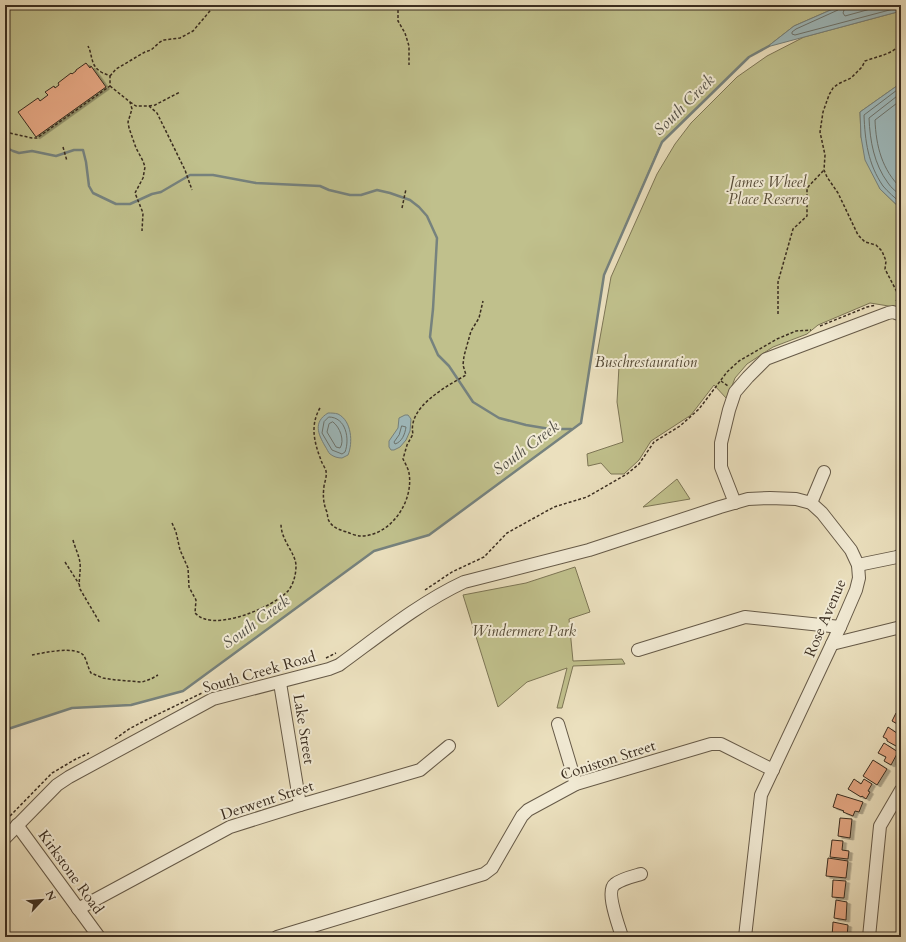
<svg xmlns="http://www.w3.org/2000/svg" width="906" height="942" font-family="Cardo,serif">
<style>
.green{fill:#c0c08c;stroke:#7d7656}
.water{fill:#9ebabd;stroke:#76827e}
.lines{fill:none;stroke-linecap:round;stroke-linejoin:round}
.shore{stroke:#6c746e;stroke-width:1}
.stream{stroke:#76827e;stroke-width:2.5}
.building{fill:#e5a783;stroke:#3a2d20;filter:url(#shadow)}
.minor-casing{stroke:#665a48;stroke-width:14}
.path{stroke:#3a2d20;stroke-width:1.5;stroke-dasharray:3 2;stroke-linecap:butt}
.minor{stroke:#f2ebd5;stroke-width:12}
.labels{text-anchor:middle;dominant-baseline:central;stroke-width:4;stroke-linejoin:round;paint-order:stroke}
.park-label{font-size:15px;font-style:italic;fill:#554a36;stroke:#f2ebd5}
.street-label{font-size:15px;fill:#3a2d20;stroke:#f2ebd5}
.water-label{font-size:16px;font-style:italic;fill:#535047;stroke:#f2ebd5}
</style>
<defs>
<filter id="shadow"><feDropShadow dx="3.5" dy="2" stdDeviation="0" flood-color="#0004"/></filter>
</defs>
<rect width="100%" height="100%" fill="#ebe0be"/>
<filter id="stains"><feTurbulence type="fractalNoise" baseFrequency=".005" numOctaves="4"/><feColorMatrix values="0 0 0 0 .2 0 0 0 0 .09 0 0 0 0 .02 0 0 0 .5 -.17"/></filter>
<radialGradient id="worn" r=".72"><stop offset=".6" stop-color="#630" stop-opacity="0"/><stop offset="1" stop-color="#630" stop-opacity=".3"/></radialGradient>
<g class="green">
<polygon points="5,5 842,5 794,26 767,47 749,57 663,141 658,150 604,275 581,423 429,535 374,551 183,691 131,705 72,708 5,730"/>
<polygon points="901,11 901,83 860,112 861,137 880,189 901,209 901,308 870,303 818,325 807,334 773,347 747,364 735,378 727,399 714,385 691,415 651,441 639,460 624,474 611,474 601,463 588,466 587,454 623,442 617,402 619,366 596,360 611,277 657,174 675,144 691,123 737,77 767,56 804,37"/>
<polygon points="677,479 690,499 643,507"/>
<polygon points="575,567 590,612 569,619 573,661 622,659 625,664 573,666 562,708 557,708 567,668 527,682 498,707 463,595 526,583"/>
</g>
<g class="water">
<polygon points="842,5 901,5 901,11 767,47 794,26"/>
<polygon points="901,83 901,209 880,189 865,160 861,137 860,112"/>
<path d="M328,413C331,413 335,413 338,414C352,421 353,443 348,455L342,458C338,458 334,457 330,454C328,452 327,449 325,446C318,434 313,422 328,413Z"/>
<polygon points="405,415 408,415 411,419 410,431 406,440 400,447 394,450 391,450 389,447 389,441 398,428 399,418"/>
</g>
<g class="lines">
<g class="shore">
<polyline points="841,5 838,10 796,29 792,32 792,34 795,35 901,7"/>
<polyline points="846,5 843,13 845,16 885,5"/>
<path d="M901,87L864,115C865,141 868,164 883,186C888,192 895,198 901,203"/>
<path d="M901,93L869,118C870,141 874,164 888,183C891,188 897,192 901,196"/>
<path d="M901,100L875,120C876,146 882,170 901,188"/>
<path d="M329,417C346,417 350,439 345,452L342,454L332,450L322,433L324,422Z"/>
<path d="M333,422C340,427 345,441 340,448L336,447L327,432L329,424Z"/>
<path d="M402,426L406,427C405,434 402,442 395,444L394,442L399,435Z"/>
</g>
<g class="stream">
<polyline points="5,147 13,151 19,153 32,151 56,156 74,150 83,150 86,162 89,186 93,193 116,204 130,204 152,194 161,192 190,175 213,175 256,183 320,186 329,190 350,195 361,195 377,190 390,193 410,200 419,207 427,216 437,238 433,309 430,337 438,355 449,366 473,402 499,418 526,425 550,429 571,429"/>
<polyline points="5,730 72,708 131,705 183,691 374,551 429,535 581,423 604,275 662,142 749,57 769,46"/>
</g>
</g>
<g class="building">
<polygon points="86,63 90,68 91,66 106,87 36,137 18,112 38,98 40,101 48,95 45,92 54,86 55,88 59,85 58,83 71,73 72,74 76,71 76,70"/>
<polygon points="896,713 901,716 901,726 892,721"/>
<polygon points="888,727 901,736 896,746 887,741 887,739 883,737"/>
<polygon points="884,743 898,752 891,765 884,761 886,757 878,753"/>
<polygon points="873,760 887,769 877,785 863,776"/>
<polygon points="854,779 861,784 864,779 872,784 868,791 870,792 866,799 862,796 861,797 848,789"/>
<polygon points="837,794 863,802 859,812 855,811 853,816 843,812 844,811 833,807"/>
<polygon points="840,818 852,819 850,838 838,836"/>
<polygon points="832,840 843,841 842,850 849,851 848,859 830,857"/>
<polygon points="828,858 848,861 846,878 826,876"/>
<polygon points="833,880 846,881 844,898 832,897"/>
<polygon points="836,900 847,902 846,920 834,918"/>
<polygon points="833,922 848,925 847,937 832,937"/>
</g>
<g class="lines">
<defs>
<g id="minor">
<polyline points="735,503 721,467 721,443 729,410 735,392 748,377 766,359 888,313 893,312 901,315"/>
<polyline points="811,503 824,472"/>
<polyline points="858,565 897,557 901,555"/>
<polyline points="832,644 901,627"/>
<polyline points="638,650 745,617 840,627"/>
<polyline points="280,683 300,805"/>
<polyline points="558,724 576,784"/>
<polyline points="17,825 99,937"/>
<path d="M5,838L57,785L69,777L213,699L329,669L339,665C379,636 419,603 464,582L589,550L720,507L748,499L770,498L796,499L811,503L822,513L851,550L858,565L859,578L856,590L840,627L761,795L745,937"/>
<polyline points="78,909 230,827 300,805 420,770 449,746"/>
<polyline points="277,937 484,874 492,868 522,816 528,810 576,784 711,744 721,744 773,770"/>
<path d="M622,937C619,926 605,891 615,884C621,879 634,876 641,874"/>
<polyline points="869,937 880,826 901,790"/>
</g>
</defs>
<use href="#minor" class="minor-casing"/>
<g class="path">
<polyline points="398,5 398,21 405,33 409,46 409,65"/>
<polyline points="110,76 116,69 145,52 151,50 160,42 164,40 180,38 193,31 215,5"/>
<polyline points="110,86 130,102 132,109 128,122 129,128 136,148 143,161 145,167 143,178 135,193 143,213 142,231"/>
<polyline points="130,102 136,106 149,106 157,113 185,170 192,190"/>
<polyline points="149,106 155,105 180,92"/>
<path d="M5,132L32,138H37L110,86V76C107,74 104,74 101,72C90,65 93,56 88,46"/>
<polyline points="63,147 67,161"/>
<polyline points="402,208 406,189"/>
<path d="M899,296L885,269L886,261L882,251L876,245L865,242L858,235L838,193L827,177L824,170L825,155L820,132L823,112L829,95L833,88L838,84L851,78L862,67L865,61C878,56 891,55 901,44"/>
<polyline points="896,301 901,295"/>
<polyline points="778,314 778,282 793,229 807,216 807,188 824,170"/>
<polyline points="820,326 867,307 876,305"/>
<polyline points="721,381 728,386"/>
<path d="M320,408C310,425 314,442 321,460C322,464 325,467 326,471C327,476 325,481 324,486C323,495 323,501 326,510C328,513 327,518 329,521C333,528 340,530 347,532C351,534 357,536 361,536C391,536 414,501 409,473C408,468 405,463 403,459L407,445L413,434C407,407 447,386 466,375L463,365L464,356L471,331L479,318L483,301"/>
<path d="M172,523L176,532L180,550L188,568L189,587L196,600L195,613C198,616 201,618 205,619C226,626 272,607 287,592C293,586 296,575 296,566C296,553 281,541 281,524"/>
<path d="M73,540C75,548 79,555 80,563C81,572 78,581 80,589L100,623"/>
<polyline points="65,562 79,584"/>
<polyline points="425,590 452,572 484,557 507,533 554,507 587,497 627,474 639,464 654,442 680,426 699,409 727,372 739,361 777,339 796,331 811,330"/>
<path d="M32,655C43,653 77,645 84,656C87,661 88,668 91,673L103,678L116,680L142,682L151,679L158,675"/>
<polyline points="326,658 336,653"/>
<polyline points="115,739 129,729 146,720 202,693"/>
<polyline points="10,816 52,773 76,759 89,753"/>
</g>
<use href="#minor" class="minor"/>
</g>
<g class="labels">
<g class="park-label">
<text x="768" y="182">James Wheel<tspan x="768" dy="17">Place Reserve</tspan></text>
<text x="646" y="362">Buschrestauration</text>
<text x="524" y="631">Windermere Park</text>
</g>
<g class="street-label">
<text transform="translate(825 618) rotate(-67)">Rose Avenue</text>
<text transform="translate(259 672) rotate(-16)">South Creek Road</text>
<text transform="translate(304 729) rotate(81)">Lake Street</text>
<text transform="translate(608 760) rotate(-18)">Coniston Street</text>
<text transform="translate(267 800) rotate(-18)">Derwent Street</text>
<text transform="translate(71 872) rotate(54)">Kirkstone Road</text>
</g>
<g class="water-label">
<text transform="translate(684 105) rotate(-45)">South Creek</text>
<text transform="translate(526 448) rotate(-37)">South Creek</text>
<text transform="translate(256 622) rotate(-36)">South Creek</text>
</g>
</g>
<rect width="906" height="942" fill="none" stroke="#ebe0be" stroke-width="20"/>
<rect x="6" y="6" width="894" height="930" fill="none" stroke="#3a2d20" stroke-width="2"/>
<rect x="10" y="10" width="886" height="922" fill="none" stroke="#3a2d20"/>
<g transform="translate(42 900) rotate(64)" stroke="#f2ebd5" stroke-width="3" paint-order="stroke">
<path d="M0-3L7 15L0 10L-7 15Z" fill="#3a2d20"/>
<text y="-6" font-size="11" font-weight="bold" text-anchor="middle" fill="#3a2d20">N</text>
</g>
<rect width="100%" height="100%" filter="url(#stains)"/>
<rect width="100%" height="100%" fill="url(#worn)"/>
</svg>
